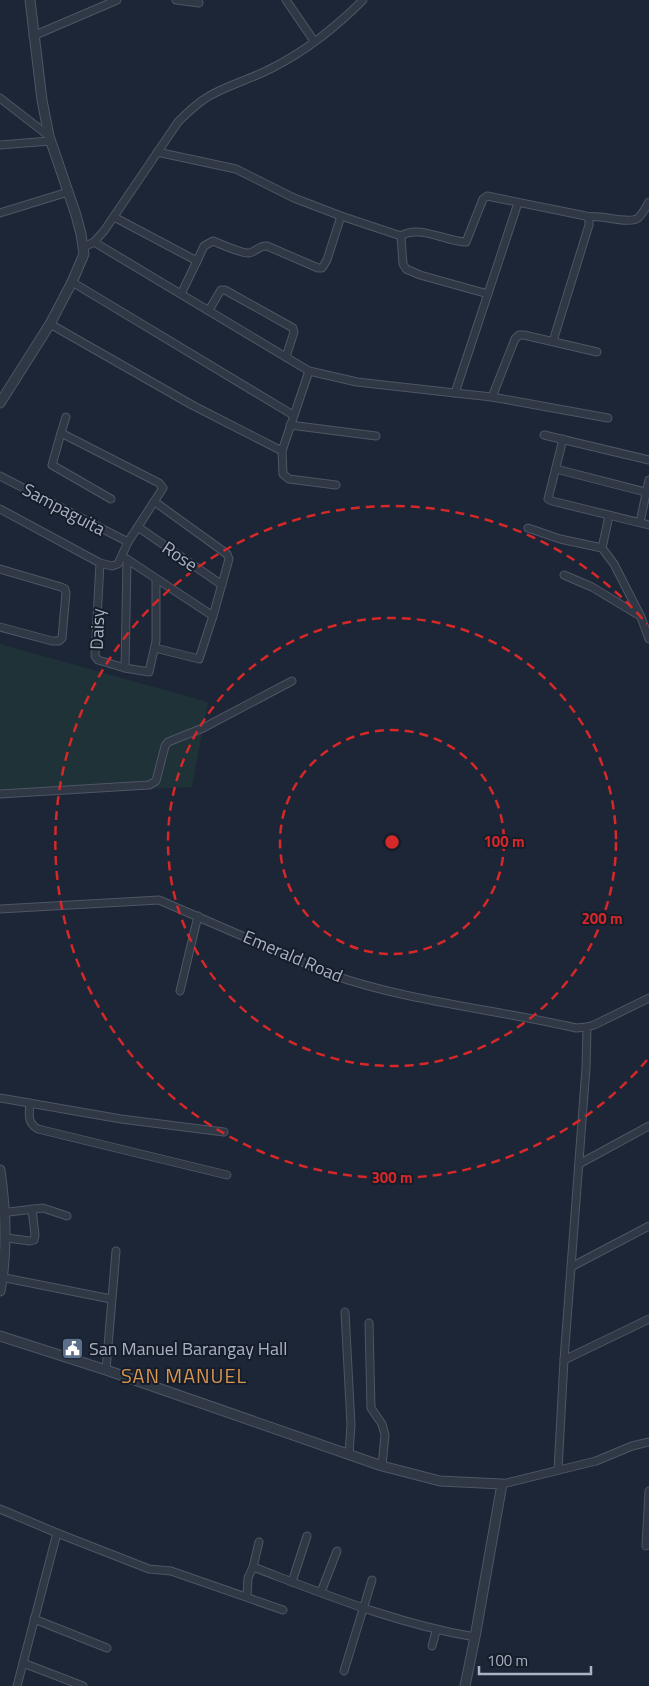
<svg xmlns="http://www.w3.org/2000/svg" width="649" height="1686" font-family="'Titillium Web',sans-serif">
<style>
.green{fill:#1f3237}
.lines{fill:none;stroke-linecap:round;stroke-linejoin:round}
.minor-casing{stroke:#4e5565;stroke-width:9}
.tertiary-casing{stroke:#4e5565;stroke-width:11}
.minor{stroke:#303846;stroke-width:7}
.tertiary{stroke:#303846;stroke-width:9}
.ring{fill:none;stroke:#d62828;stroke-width:2.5;stroke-dasharray:9 6}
.labels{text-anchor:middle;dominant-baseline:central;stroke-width:4;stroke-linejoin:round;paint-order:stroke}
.street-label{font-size:18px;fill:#aab2c4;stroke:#161d2a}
.poi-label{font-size:18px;fill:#aab2c4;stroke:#161d2a;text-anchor:start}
.quarter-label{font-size:20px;letter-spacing:1px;fill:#da954f;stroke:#161d2a}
.centre{fill:#d62828;stroke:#161d2a;stroke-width:2.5}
.ring-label{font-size:15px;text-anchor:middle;font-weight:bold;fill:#d62828;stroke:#161d2a;stroke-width:4;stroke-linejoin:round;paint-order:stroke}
</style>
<rect width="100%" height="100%" fill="#1d2636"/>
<polygon class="green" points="0,644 208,702 192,787 0,796"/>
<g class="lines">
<defs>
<g id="minor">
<polyline points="176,0 199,3"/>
<polyline points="286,0 314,41"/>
<polyline points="33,36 117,0"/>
<polyline points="0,98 49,136"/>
<polyline points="0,145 50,141"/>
<path d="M157,152L236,169L294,198L341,216L401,236C418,224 447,242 466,242L483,199L487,196L586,216L589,219V225L553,341"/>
<polyline points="0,213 68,192"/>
<polyline points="114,217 197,261 181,294"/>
<path d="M587,217C601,214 629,225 638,218C643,214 646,207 649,202"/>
<polyline points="401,236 403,264 406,269 420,275 488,294"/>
<polyline points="94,242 309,371 357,382 455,393 518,203"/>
<path d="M84,247L94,242L104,231L178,122C188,112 198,102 211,95C231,84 254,78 274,67C307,50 337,26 363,0"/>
<path d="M197,261L204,246L213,241C221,244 242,254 249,253C256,252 259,245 267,246L318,268H322L327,260L341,216"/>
<polyline points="72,282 293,415"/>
<polyline points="209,310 221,290 225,290 293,328 294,332 286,357"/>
<polyline points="50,324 192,405 282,451"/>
<polyline points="309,371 282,451 283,474 289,479 336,485"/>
<polyline points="455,393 492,397 608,418"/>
<polyline points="492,397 515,339 519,335 524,335 597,352"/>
<polyline points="66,417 61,433 159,483 163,488 128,542 118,564 112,566 100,563"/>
<polyline points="290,425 376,436"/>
<polyline points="61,433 52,465 111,499"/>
<polyline points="544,435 649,460"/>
<polyline points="563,439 548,499 552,501 649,525"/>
<polyline points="556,469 649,493"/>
<polyline points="0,476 128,542"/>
<polyline points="0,509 100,563 95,656 98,660 125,668 149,672 156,641 156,579"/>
<polyline points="640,522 649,480"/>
<polyline points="138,527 222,585"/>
<polyline points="528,528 560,539 602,548 614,564 641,617 649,639"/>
<polyline points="602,548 609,516"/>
<polyline points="122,556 213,616"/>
<polyline points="0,569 61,587 65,589 66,593 62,638 59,641 52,641 0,627"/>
<polyline points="564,575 592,587 640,616"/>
<polyline points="155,648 199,659 213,616 229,559 227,554 155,502"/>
<polyline points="125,668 127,560"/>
<polyline points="0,794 149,785 156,781 165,746 168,742 203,728 292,681"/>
<path d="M0,909L159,900L330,974C409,1002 494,1009 576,1028L587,1027L594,1025L649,998"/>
<polyline points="180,991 198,916"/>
<polyline points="0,1098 121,1119 224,1132"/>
<path d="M30,1103C29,1114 27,1123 38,1129L227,1175"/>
<polyline points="579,1164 649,1126"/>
<polyline points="0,1213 43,1208 67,1216"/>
<polyline points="7,1238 30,1241 34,1240 35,1235 32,1209"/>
<polyline points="571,1267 649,1226"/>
<polyline points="0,1277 111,1299"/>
<polyline points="345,1312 351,1425 349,1454"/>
<polyline points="369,1323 371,1408 382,1424 385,1435 382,1466"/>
<polyline points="564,1360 649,1319"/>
<polyline points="106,1370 116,1251"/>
<polyline points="558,1470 564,1360 586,1068 587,1027"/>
<polyline points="502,1484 596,1461 632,1446 649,1442"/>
<polyline points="0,1509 57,1533 149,1569 171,1571 283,1610"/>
<polyline points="646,1546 649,1491"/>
<path d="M253,1567C327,1595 397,1624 475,1637"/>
<polyline points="292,1582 307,1536"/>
<polyline points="321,1592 337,1551"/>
<polyline points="247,1597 248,1578 253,1567 259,1542"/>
<polyline points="34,1619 107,1648"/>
<polyline points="432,1646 436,1631"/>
<polyline points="23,1663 83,1686"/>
<polyline points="344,1671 372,1580"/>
<polyline points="17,1686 57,1533"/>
</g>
<g id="tertiary">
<polyline points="0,403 50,324 72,282 84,254 81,234 76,215 49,136 42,100 30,0"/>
<path d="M0,1170C6,1211 8,1250 0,1291"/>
<polyline points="0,1336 106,1370 382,1466 440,1481 502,1484 475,1637 465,1686"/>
</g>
</defs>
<use href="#minor" class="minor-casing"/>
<use href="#tertiary" class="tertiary-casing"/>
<use href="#minor" class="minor"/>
<use href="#tertiary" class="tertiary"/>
</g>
<g class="ring">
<circle cx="392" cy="842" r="112"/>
<circle cx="392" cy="842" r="224"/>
<path d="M647 1060A336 336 0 1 1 647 624"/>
</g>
<defs>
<symbol id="civic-square" viewBox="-11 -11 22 22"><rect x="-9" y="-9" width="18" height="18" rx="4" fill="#5c6f8a" stroke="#161d2a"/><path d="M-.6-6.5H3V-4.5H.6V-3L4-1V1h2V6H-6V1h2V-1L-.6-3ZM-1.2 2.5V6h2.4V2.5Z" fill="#fff"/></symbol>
</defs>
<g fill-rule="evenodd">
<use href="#civic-square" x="60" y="1336" width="25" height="25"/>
</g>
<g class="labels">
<g class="street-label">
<text transform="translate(64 509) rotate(28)">Sampaguita</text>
<text transform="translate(180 556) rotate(34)">Rose</text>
<text transform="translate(97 629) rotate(-88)">Daisy</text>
<text transform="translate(293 956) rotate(23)">Emerald Road</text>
</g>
<g class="poi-label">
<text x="89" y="1348">San Manuel Barangay Hall</text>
</g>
<g class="quarter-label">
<text x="184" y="1375">SAN MANUEL</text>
</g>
</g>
<circle cx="392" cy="842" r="8" class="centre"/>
<g class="ring-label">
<text x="504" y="847">100 m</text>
<text x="602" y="924">200 m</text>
<text x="392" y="1183">300 m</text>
</g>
<path d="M479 1666v8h112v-8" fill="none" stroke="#aab2c4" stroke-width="2.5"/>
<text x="487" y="1666" font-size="15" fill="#aab2c4" stroke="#161d2a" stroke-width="4" paint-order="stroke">100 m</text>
</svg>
